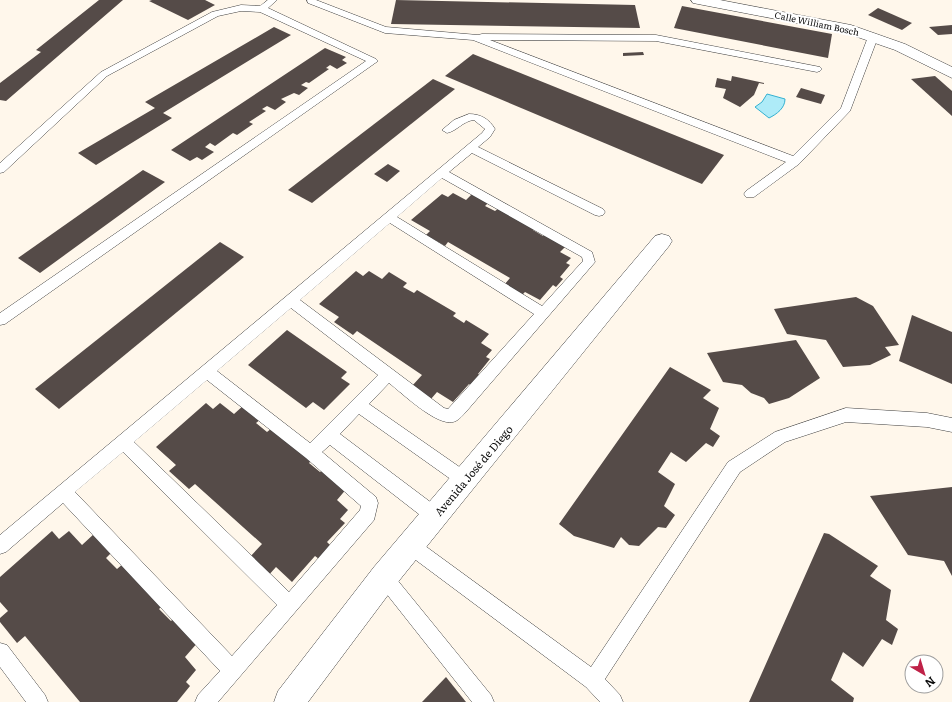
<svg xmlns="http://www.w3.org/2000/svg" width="952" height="702" font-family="Literata,serif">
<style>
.water{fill:#aeebf8;stroke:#33b1d1}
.building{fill:#554b48}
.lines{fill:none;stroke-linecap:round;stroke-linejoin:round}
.lane-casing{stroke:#3f3f3f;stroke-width:1}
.street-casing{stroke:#3f3f3f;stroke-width:1}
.lane{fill:#fff;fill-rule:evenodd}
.street{fill:#fff;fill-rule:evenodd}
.labels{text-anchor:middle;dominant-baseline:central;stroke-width:4;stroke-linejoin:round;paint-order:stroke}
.far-street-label{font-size:9px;fill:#0c0c0c;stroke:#fff}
.street-label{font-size:11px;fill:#0c0c0c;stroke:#fff}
</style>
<rect width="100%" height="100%" fill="#fff7eb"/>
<path class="water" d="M767,94L785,99C785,108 777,114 769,118L755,107L762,102Z"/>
<g class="building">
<polygon points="99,0 123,0 6,101 0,100 0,83 41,52 36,50"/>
<polygon points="152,0 205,0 215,5 188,20 149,1"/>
<polygon points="396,0 635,5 640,28 391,24"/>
<polygon points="682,6 832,34 828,58 674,28"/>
<polygon points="878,8 912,23 902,30 868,15"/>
<polygon points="952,25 952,34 938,35 929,27"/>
<polygon points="274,27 291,35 163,113 172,118 96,165 78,153 155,108 145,102"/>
<polygon points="325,48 346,57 342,60 347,63 337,69 330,65 326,68 329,69 309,83 306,82 301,85 308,88 299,95 294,93 281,99 286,102 275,110 267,106 262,109 266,111 249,122 253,124 237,135 233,133 215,146 210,143 205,147 214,152 202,160 197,157 190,161 171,150"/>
<polygon points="643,52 644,55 623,56 623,53"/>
<polygon points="473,54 724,155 702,184 445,76"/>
<polygon points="732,76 764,83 764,84 759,83 754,95 740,107 723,98 726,89 715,87 717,78 731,81"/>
<polygon points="935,76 952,91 952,116 911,79"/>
<polygon points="433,79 455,89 312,203 288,190"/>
<polygon points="801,88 825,95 821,104 796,97"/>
<polygon points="388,164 400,171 387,182 374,174"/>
<polygon points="143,170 165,182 40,273 18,258"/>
<polygon points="453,193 466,200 472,194 488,203 485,206 495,211 499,208 535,228 533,230 543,236 546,233 567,245 560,252 571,258 566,263 570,265 560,277 563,279 556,287 553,285 540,300 525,292 522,295 504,285 510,278 448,242 445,246 426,235 430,231 411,220 442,194 448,197"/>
<polygon points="220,242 244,257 59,409 35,389"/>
<polygon points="356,271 363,276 369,271 382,279 389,272 407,283 403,287 414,293 417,290 456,313 453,316 464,323 466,320 489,334 481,343 492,350 486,357 490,359 478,374 481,376 472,386 469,384 453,402 437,392 431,399 412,386 422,375 357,331 353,335 334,322 339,317 319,304"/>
<polygon points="856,297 873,306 899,345 885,347 891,355 870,365 843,367 826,340 787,334 774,309"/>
<polygon points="912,315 952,332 952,384 899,361"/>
<polygon points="287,330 347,372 341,378 350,384 324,410 313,402 306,408 248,365"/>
<polygon points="796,340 820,378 789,398 769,404 764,398 751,393 742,385 723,382 707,353"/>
<polygon points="670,367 711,390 703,398 719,408 710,429 720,436 713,447 706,443 686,462 671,452 658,472 675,484 664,506 675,515 666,528 658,527 639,546 629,545 621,537 614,548 574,536 559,524"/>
<polygon points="206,403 213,409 220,403 234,414 244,405 261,419 256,423 267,432 272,428 313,459 309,463 320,472 324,469 348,487 337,500 348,510 340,519 345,523 327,542 331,546 319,559 315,556 292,582 276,567 267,577 248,559 262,544 195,484 189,489 169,471 176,465 156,447"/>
<polygon points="952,487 952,576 944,561 908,555 870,496"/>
<polygon points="52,531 59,539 69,531 82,545 95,533 113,551 106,558 117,569 124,563 164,604 159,609 171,621 176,616 199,641 185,657 196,670 186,682 190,686 177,702 80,702 25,636 17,643 0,622 0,618 8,611 0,602 0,577"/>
<polygon points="824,533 829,534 878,566 870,576 891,590 886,620 898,629 892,645 882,639 863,667 843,652 831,680 854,698 853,702 749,702"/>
<polygon points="446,677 466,702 422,702"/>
</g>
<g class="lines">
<defs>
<g id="lane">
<polygon points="268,0 277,0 268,8 376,59 378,61 5,324 0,325 0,313 366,61 260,12 241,11 218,16 107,76 4,172 0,173 0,163 101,72 212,12 241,5 260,6"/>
<polygon points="307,0 316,0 386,27 478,35 482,34 656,35 820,67 822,69 820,71 817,72 656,41 490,40 793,156 841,108 868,37 873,34 878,37 850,111 799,164 754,197 746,197 744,194 746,191 786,162 473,40 385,33 308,3"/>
<path d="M469,114C481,114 489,119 495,129L490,137L478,147L603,209L605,212L603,215L599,216L595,215L472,153L449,172L592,252L595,262L465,413C462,416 458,421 453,422C436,426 402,393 389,383L369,404L471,475L473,480L471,485L465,488L459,485L359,414L340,434L441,510L443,516L441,522L435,524L429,522L330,445L322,452L376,497L378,503L374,520L218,702H195L198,695L220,671L63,503L6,552L0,554V535L482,133L485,129L474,120C463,121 457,131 447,133L442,130L454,120ZM442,178L582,257L583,261L542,306L397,217ZM390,223L534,314L448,409L444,408L300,300ZM291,308L378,375L310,443L217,371ZM207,380L306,458L361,506L360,510L289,592L134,442ZM123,452L277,605L232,656L75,492Z"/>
<polygon points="846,408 927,413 952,418 952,432 927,427 846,422 785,442 740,472 605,679 620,695 623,702 600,702 586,687 405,552 403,546 405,540 411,538 417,540 591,667 728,462 775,432"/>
<polygon points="384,568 390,571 491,695 494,702 472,702 378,583 375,577 378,571"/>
<polygon points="0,643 7,645 45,695 48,702 26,702 0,667"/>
</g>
<g id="street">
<polygon points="691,0 720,0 851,25 905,44 952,67 952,78 895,50 843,32 698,4 693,3"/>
<polygon points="662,234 669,236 672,241 669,246 394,587 308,702 274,702 278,691 374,567 655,236"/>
</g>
</defs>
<use href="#lane" class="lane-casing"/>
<use href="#street" class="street-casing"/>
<use href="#lane" class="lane"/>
<use href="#street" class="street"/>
</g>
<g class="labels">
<g class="far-street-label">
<text transform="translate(817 23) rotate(12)">Calle William Bosch</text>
</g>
<g class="street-label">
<text transform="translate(473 470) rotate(-50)">Avenida José de Diego</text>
</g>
</g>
<g transform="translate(924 674) rotate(142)"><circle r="19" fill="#ffffff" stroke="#9e9e9e"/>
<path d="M0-3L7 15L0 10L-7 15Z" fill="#bf2147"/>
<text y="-6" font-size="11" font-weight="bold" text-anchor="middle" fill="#0c0c0c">N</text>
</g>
</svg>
